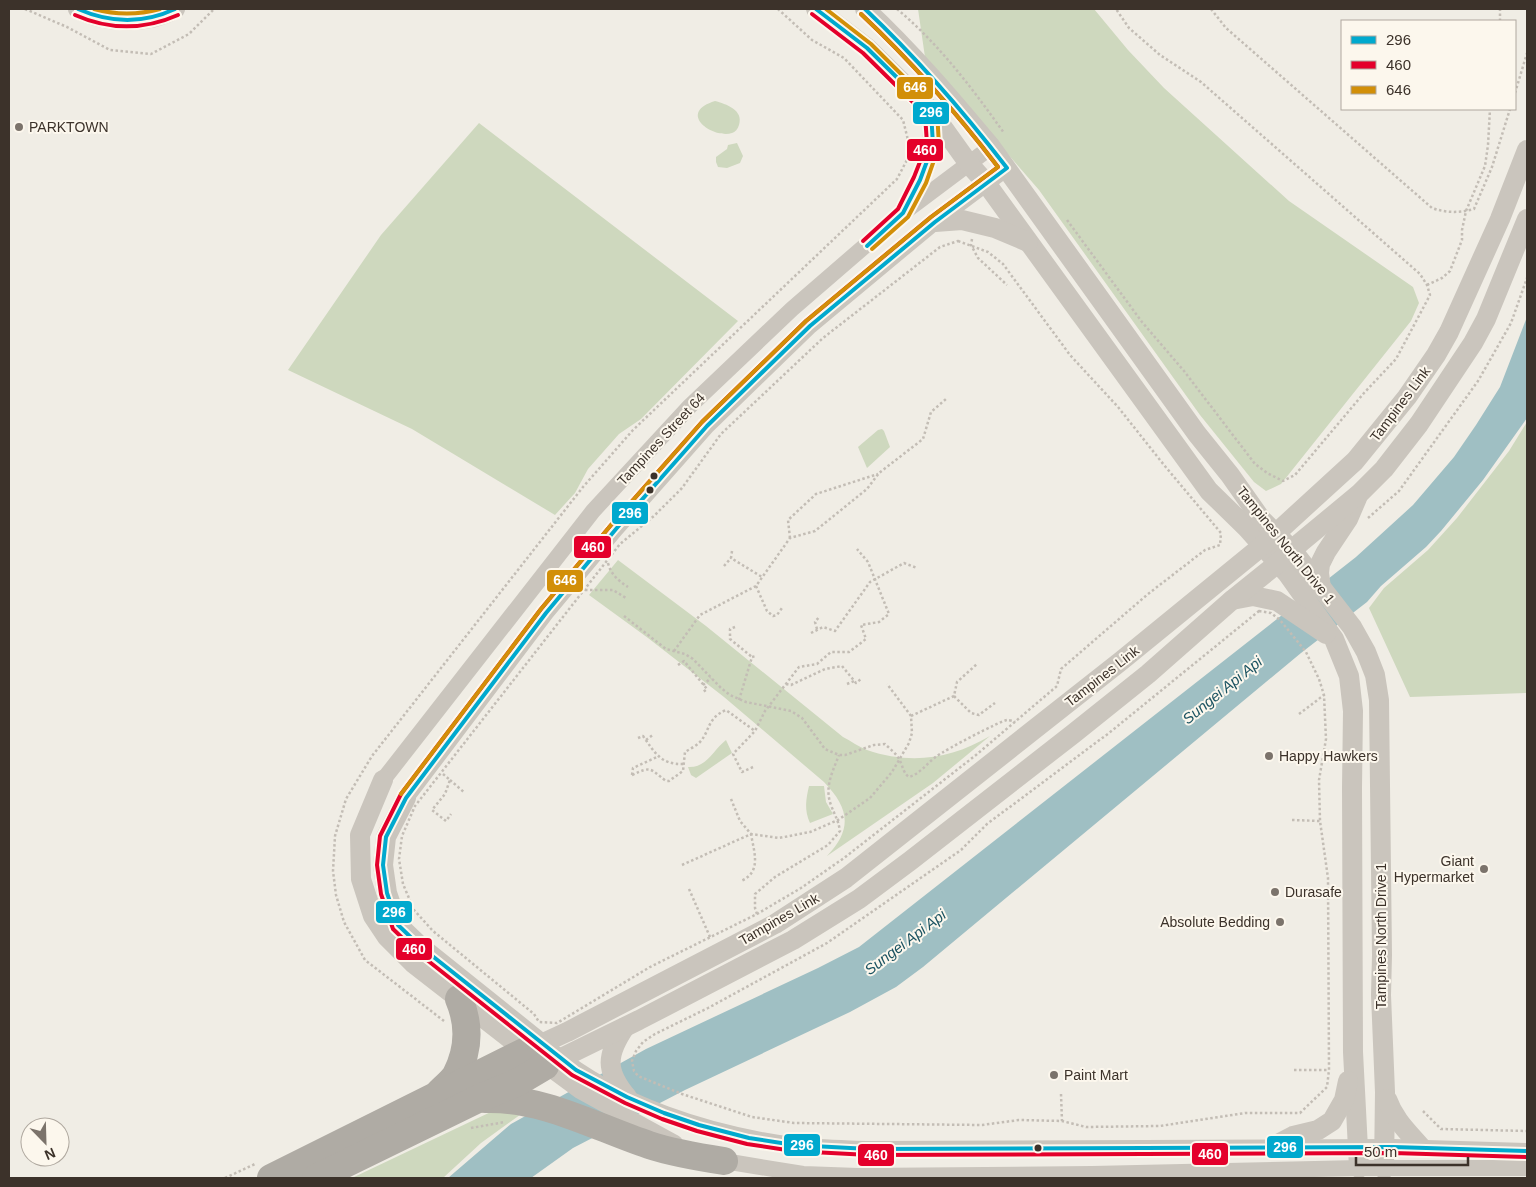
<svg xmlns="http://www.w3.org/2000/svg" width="1536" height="1187" font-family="Arial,sans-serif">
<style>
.green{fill:#ced8be}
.water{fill:#9fbfc3}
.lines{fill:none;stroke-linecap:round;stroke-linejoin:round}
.path{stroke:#c3bdb5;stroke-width:2.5;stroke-dasharray:2.5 2.5;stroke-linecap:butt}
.minor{stroke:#cac5bd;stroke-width:16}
.tertiary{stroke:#cac5bd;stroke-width:20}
.motorway{stroke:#afaba4;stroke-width:28}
.bus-1-casing{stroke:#fcf7ed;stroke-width:8}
.bus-2-casing{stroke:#fcf7ed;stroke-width:8}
.bus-3-casing{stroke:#fcf7ed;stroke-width:8}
.bus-1{stroke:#00a9ce;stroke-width:4}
.bus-2{stroke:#e4002b;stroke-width:4}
.bus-3{stroke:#d28f08;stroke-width:4}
.poi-dot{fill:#7b736b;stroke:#fcf7ed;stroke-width:2}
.bus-dot{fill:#3c322a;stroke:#fcf7ed;stroke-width:2}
.labels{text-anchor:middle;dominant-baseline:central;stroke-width:4;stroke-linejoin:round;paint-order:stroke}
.poi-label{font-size:14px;fill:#3c322a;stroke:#fcf7ed;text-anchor:start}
.street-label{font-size:14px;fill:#3c322a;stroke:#fcf7ed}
.water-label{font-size:15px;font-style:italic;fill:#1b5361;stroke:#fcf7ed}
.line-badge{stroke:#fcf7ed;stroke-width:2}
.badge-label{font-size:14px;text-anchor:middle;font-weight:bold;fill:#fff}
</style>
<rect width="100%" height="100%" fill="#f0ede5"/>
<g class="green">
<polygon points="918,9 1094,9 1128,50 1164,88 1289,201 1413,287 1419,303 1411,321 1281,484 1266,491 1254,482 1200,415 1039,190 966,106 926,64"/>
<path d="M715,101C726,104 744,110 739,125C738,129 735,132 732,133C713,139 676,113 715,101Z"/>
<polygon points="479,123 738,321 641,419 619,434 588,469 575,493 555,515 412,429 288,370 381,235"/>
<polygon points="737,143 743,156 740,163 727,168 718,167 716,162 716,157 727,149 728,145"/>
<polygon points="1527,422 1527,693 1410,697 1369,608 1384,588 1428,550 1457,518 1509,451"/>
<polygon points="882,429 884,431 890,447 867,468 858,447 878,430"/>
<path d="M618,560L706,626L843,737C851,741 859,747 867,750C911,765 951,759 990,736L933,783L827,856C853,829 849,808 824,782L724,697L648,638L589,595Z"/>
<path d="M726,740L732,753L696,778L691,775L688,767C707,768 713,750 726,740Z"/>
<path d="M809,786H824L826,802L833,814L810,823C804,810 806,799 809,786Z"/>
<polygon points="497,1109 524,1112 481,1143 443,1178 352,1178"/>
</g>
<polygon class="water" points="1527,317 1527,418 1483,480 1441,531 1426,547 1381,586 1367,602 1301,653 923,967 896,987 850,1012 685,1090 573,1148 531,1178 448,1178 511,1124 646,1049 818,968 859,947 1356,557 1413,505 1454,457 1476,425 1500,387"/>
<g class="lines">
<g class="path">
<polyline points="25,9 67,27 110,50 151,54 189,34 214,9"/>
<path d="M897,9C939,44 972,88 1004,133"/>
<path d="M1211,9L1226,28L1432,208C1446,213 1460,213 1474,209L1492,167L1510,109"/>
<polyline points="1500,21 1500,9"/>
<polyline points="1515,93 1527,53"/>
<polyline points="1067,220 1142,322 1184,371 1255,464 1267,473 1283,481 1295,475 1364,393 1396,359 1430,295 1427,285 1420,274 1201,82 1160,55 1129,28 1116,9"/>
<polyline points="972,239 971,245 978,258 1007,285"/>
<polygon points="958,241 988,252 1003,264 1070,355 1118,407 1164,465 1221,533 1220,545 1205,550 1148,594 1061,669 1057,686 976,755 844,858 801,888 757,914 650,967 557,1023 539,1022 534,1014 433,931 414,910 403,884 399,859 402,836 415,806 620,544 654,516 682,488 721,434 823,338 940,247"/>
<polyline points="1427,285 1442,278 1450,271 1462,240 1462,230 1466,211 1485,166 1488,145 1490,109"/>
<polyline points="1368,518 1399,491 1478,381 1511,323 1527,278"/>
<polyline points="790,538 788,520 816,494 878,474"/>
<polyline points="732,551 731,558 762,577"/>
<path d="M608,563C611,575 619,581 628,587"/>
<polyline points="724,566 731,558"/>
<polyline points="756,586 767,611 773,616 777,615 782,608"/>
<polyline points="585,590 613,590 626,598"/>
<polygon points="1259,611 1271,613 1280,620 1306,652 1319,679 1324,695 1326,739 1319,780 1320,821 1328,878 1329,1070 1327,1087 1300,1113 1245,1113 1160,1126 1086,1127 1062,1121 1019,1120 982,1125 794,1123 752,1117 682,1094 638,1076 634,1071 632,1061 636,1051 643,1042 655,1034 708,1008 827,943 961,850 987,824 1109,733"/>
<path d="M624,616L666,649L685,654L693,659L721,688L730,695L746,702L791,711L802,718L825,749L839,755H845L874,745L885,744C890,749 896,753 899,759C903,766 903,773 909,777C920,774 927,763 937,756C945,750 1000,721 1007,720C1009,720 1014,721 1015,722"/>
<polyline points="735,627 730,629 730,639 752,657"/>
<polyline points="817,629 815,622 819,617"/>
<polyline points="811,633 823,627 835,631 870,582 904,563 917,568"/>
<polyline points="674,651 700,615 756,586 790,538 815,531 867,489 879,473 923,439 931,412 946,399"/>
<polyline points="678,665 684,661 707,689 703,692"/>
<polyline points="786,684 791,685 825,669 842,666 856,683 861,679"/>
<polyline points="847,684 854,681"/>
<polyline points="703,685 711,678"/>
<polyline points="954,696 971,713 979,715 995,703"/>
<polyline points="739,700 752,657 756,656"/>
<polyline points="1299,714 1324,695"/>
<polyline points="911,716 954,696 957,682 977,664"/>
<path d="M638,738L643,736C655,753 661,765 684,764"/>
<polyline points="646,740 654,734"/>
<polyline points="753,767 742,772 733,754 755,731 765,711 799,667 817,664 831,652 849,652 866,639 861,625 879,622 889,614 868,562 857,549"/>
<polyline points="443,774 450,780 445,794 432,810 446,821 451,814"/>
<path d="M632,775C652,766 649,768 666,781H669L683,771L685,752C690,749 696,746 700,742C710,731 707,718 726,710L755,731"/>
<polyline points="632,775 633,768 657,757"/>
<polyline points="450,780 465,793"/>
<polyline points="731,799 740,821 751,834 779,838 810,832 838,820 870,798 892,772 909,743 912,733 911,716 887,684"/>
<polyline points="1292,820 1320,821"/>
<path d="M682,865L751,834C754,852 762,872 741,881"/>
<polyline points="689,889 710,937"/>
<path d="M757,914L755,908V894L775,877L828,845L840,831C838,819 835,816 831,805C824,787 833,771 839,755"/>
<polyline points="444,1021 365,960 344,922 336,895 333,871 335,836 346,799 372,756 583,487 633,430 897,179 908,158 909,144 903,120 844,58 812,40 778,9"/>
<polyline points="1294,1070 1329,1070"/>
<polyline points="1061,1094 1062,1121"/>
<polyline points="1423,1111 1441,1129 1527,1131"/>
<polyline points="471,1128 505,1122"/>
<polyline points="225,1178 255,1164"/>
</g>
<g class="minor">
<polyline points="383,780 593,511 690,406 792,309 903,213 991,147"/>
<polyline points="406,798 546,613 616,529 707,426 810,326 935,222 1007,168"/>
<path d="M552,1051C618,1105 709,1134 793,1145C818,1148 843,1148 869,1149L1393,1147L1527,1151"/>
<polyline points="538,1060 580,1091 675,1143"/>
<polyline points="717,1158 724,1161 803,1174 858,1176 1092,1174 1359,1168 1527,1168"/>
</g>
<g class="tertiary">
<path d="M78,9C106,24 148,24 175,9"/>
<polyline points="816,9 867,48 931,111 969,164 986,183 1209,491 1247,528 1287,573 1334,639 1349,676 1353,711 1352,788 1353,1052 1359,1168"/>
<path d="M865,9C911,52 951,99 991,147L1197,434L1230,475L1261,519L1292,550L1352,627L1366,652L1375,675L1379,700L1382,955L1381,995L1385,1092L1384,1169"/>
<polyline points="903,213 920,180 933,145 931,111"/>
<polyline points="935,222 962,220 995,228 1028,242"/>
<polyline points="1321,588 1319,573 1320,564 1326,552 1348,519 1357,498"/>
<polyline points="1232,600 1253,596 1277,601 1326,634"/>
<polyline points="383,780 360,835 361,879 373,916 387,937 413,963 526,1051 567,1032 775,924 846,878 1121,661 1262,546 1355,461 1407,397 1436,355 1449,332 1500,219 1527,150"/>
<polyline points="406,798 386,837 383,865 387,893 398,925 421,947 542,1044"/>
<path d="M625,1027C606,1055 605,1071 627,1097"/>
<polyline points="545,1066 639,1020 793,940 859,899 910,861 1073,734 1148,674 1232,600 1278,563 1301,542 1359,494 1384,469 1419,424 1473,343 1486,319 1527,219"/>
<path d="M1387,1099C1394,1119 1407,1131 1421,1147"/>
<polyline points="1274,1146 1293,1136 1318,1130 1332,1121 1344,1100 1348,1081"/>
</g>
<g class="motorway">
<path d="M439,1093C444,1087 452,1082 456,1075C469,1050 470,1025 459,999"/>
<path d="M485,1099C543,1097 595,1127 649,1145C673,1153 698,1157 724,1161"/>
<polyline points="271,1178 526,1051"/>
<polyline points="316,1178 478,1099 518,1082 545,1066"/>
</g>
<defs>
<g id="bus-1">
<path d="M78,9C110,23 143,24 175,9"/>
<polyline points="816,9 867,48 931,111 933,145 920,180 903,213 867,246"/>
<path d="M865,9C917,58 963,111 1007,168L935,222L810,326L707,426L616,529L546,613L406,798L386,837L383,865L387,893L398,925L421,947L576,1070L627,1097L664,1113L699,1125L749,1138L794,1145L869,1149L1393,1147L1527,1151"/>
</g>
<g id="bus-2">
<polyline points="812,14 863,53 925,114 927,144 914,177 898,209 863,241"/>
<path d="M861,14C911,61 956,112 998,167L931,217L806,321L702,422L611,525L541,609L401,794L380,836L377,865L381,894L393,929L417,952L572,1075L625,1103L662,1119L697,1131L747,1144L793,1151L869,1155L1393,1153L1527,1157"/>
<path d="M75,15C109,30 144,30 178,15"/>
</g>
<g id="bus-3">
<path d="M94,9C116,15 138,15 160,9"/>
<polyline points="826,9 871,44 937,110 939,146 926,183 908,217 872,249"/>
<path d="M401,794L541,609L611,525L702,422L806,321L931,217L998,167C956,112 911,61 861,14"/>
</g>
</defs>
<use href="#bus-1" class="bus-1-casing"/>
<use href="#bus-2" class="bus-2-casing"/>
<use href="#bus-3" class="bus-3-casing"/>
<use href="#bus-1" class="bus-1"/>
<use href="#bus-2" class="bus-2"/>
<use href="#bus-3" class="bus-3"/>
</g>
<g class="poi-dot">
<circle cx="19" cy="127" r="5"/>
<circle cx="1269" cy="756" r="5"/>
<circle cx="1484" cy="869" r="5"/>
<circle cx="1275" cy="892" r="5"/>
<circle cx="1280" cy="922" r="5"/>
<circle cx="1054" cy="1075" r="5"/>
</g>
<g class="bus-dot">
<circle cx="654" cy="476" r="4.5"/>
<circle cx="650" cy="490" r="4.5"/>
<circle cx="1038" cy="1148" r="4.5"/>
</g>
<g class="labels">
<g class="poi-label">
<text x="29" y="127">PARKTOWN</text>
<text x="1279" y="756">Happy Hawkers</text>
<text x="1474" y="861" text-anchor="end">Giant<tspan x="1474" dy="16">Hypermarket</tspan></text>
<text x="1285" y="892">Durasafe</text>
<text x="1270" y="922" text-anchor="end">Absolute Bedding</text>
<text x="1064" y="1075">Paint Mart</text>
</g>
<g class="street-label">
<text transform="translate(1400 404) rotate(-53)">Tampines Link</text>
<text transform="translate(661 439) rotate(-47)">Tampines Street 64</text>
<text transform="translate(1286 545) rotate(51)">Tampines North Drive 1</text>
<text transform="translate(1102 676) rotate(-38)">Tampines Link</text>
<text transform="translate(779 919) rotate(-30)">Tampines Link</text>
<text transform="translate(1381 936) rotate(-90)">Tampines North Drive 1</text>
</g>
<g class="water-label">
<text transform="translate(1222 690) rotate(-39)">Sungei Api Api</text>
<text transform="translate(905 942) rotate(-37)">Sungei Api Api</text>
</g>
</g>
<g class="line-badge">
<rect x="896" y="76" width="38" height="24" rx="5" fill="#d28f08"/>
<rect x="912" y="101" width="38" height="24" rx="5" fill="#00a9ce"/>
<rect x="906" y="138" width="38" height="24" rx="5" fill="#e4002b"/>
<rect x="611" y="501" width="38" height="24" rx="5" fill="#00a9ce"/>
<rect x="573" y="535" width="39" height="24" rx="5" fill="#e4002b"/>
<rect x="546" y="569" width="38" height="24" rx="5" fill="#d28f08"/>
<rect x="375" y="900" width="38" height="24" rx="5" fill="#00a9ce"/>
<rect x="395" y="937" width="38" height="24" rx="5" fill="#e4002b"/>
<rect x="783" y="1133" width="38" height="24" rx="5" fill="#00a9ce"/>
<rect x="1266" y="1135" width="38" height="24" rx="5" fill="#00a9ce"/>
<rect x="1191" y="1142" width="38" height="24" rx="5" fill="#e4002b"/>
<rect x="857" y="1143" width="38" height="24" rx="5" fill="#e4002b"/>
</g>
<g class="badge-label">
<text x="915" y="92">646</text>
<text x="931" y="117">296</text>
<text x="925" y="155">460</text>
<text x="630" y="518">296</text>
<text x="593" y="552">460</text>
<text x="565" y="585">646</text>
<text x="394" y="917">296</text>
<text x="414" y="954">460</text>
<text x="802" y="1150">296</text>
<text x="1285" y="1152">296</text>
<text x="1210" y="1159">460</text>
<text x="876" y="1160">460</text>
</g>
<rect width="1536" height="1187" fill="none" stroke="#3c322a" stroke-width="20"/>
<rect x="1341" y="20" width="175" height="90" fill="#fcf7ed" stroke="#afa89f"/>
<rect x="1351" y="36" width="25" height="8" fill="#00a9ce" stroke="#afa89f"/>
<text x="1386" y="45" font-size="15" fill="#3c322a">296</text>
<rect x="1351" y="61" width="25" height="8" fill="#e4002b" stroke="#afa89f"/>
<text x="1386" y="70" font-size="15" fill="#3c322a">460</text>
<rect x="1351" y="86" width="25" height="8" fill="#d28f08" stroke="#afa89f"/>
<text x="1386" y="95" font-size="15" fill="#3c322a">646</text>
<g transform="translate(45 1142) rotate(157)"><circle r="24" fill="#fcf7ed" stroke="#afa89f"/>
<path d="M0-4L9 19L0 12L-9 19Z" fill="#7b736b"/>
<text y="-8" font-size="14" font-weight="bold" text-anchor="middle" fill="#3c322a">N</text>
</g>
<path d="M1356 1157v8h112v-8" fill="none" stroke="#3c322a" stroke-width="2.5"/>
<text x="1364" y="1157" font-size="15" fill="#3c322a" stroke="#fcf7ed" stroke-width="4" paint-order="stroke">50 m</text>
</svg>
